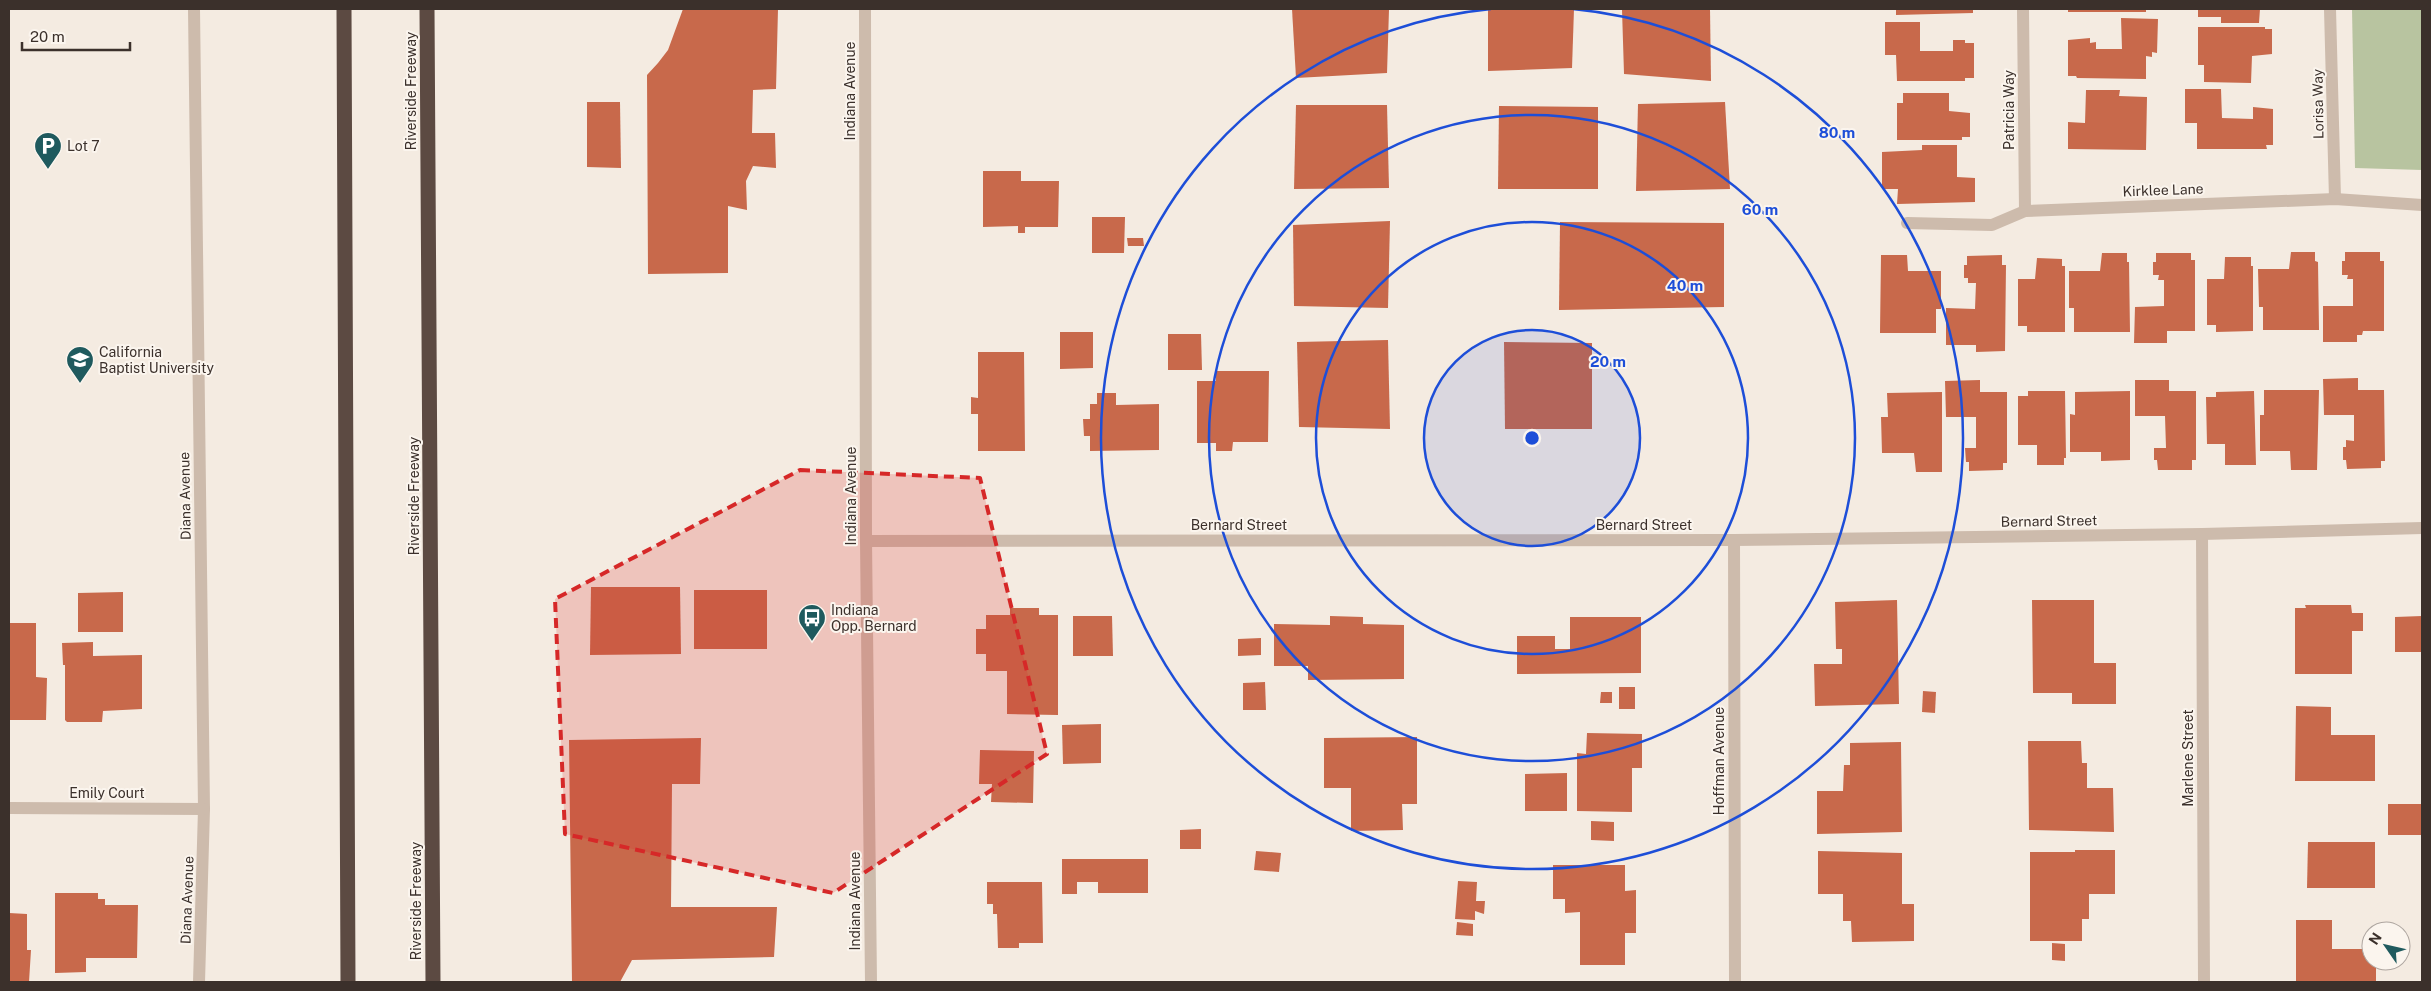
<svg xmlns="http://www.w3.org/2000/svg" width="2431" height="991" font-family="'Public Sans',sans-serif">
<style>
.green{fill:#b8c4a0}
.building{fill:#c8694b}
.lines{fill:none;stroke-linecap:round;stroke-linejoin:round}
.minor{stroke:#cdbbac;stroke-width:12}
.tertiary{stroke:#cdbbac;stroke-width:12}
.motorway{stroke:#5c4a42;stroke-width:15}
.marked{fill:#d62828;fill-opacity:0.2;stroke:#d62828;stroke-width:4;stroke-dasharray:10 6;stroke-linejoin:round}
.ring{fill:none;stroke:#1d4ed8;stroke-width:2.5}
.labels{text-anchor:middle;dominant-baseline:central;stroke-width:4;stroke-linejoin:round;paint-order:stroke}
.street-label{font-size:14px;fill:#3b302b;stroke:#fbf5ee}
.poi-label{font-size:14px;fill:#3b302b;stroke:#fbf5ee;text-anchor:start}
.centre{fill:#1d4ed8;stroke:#fbf5ee;stroke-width:2.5}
.ring-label{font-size:15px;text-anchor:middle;font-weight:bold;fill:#1d4ed8;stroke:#fbf5ee;stroke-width:4;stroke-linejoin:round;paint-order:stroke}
</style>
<rect width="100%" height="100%" fill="#f4ebe1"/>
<polygon class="green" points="2352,9 2422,9 2422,170 2355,168"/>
<g class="building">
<polygon points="683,9 778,9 776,89 753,90 752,133 775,133 776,168 753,166 746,181 747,210 728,206 728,273 648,274 647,75 658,63 668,50"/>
<polygon points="1292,9 1389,9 1387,73 1296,78"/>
<polygon points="1488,9 1574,9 1572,68 1488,71"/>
<polygon points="1622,9 1710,9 1711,81 1624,74"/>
<polygon points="1896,9 1973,9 1973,13 1896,15"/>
<rect x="2068" y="9" width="78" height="3"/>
<polygon points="2198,9 2260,9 2259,23 2221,23 2221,17 2198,17"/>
<polygon points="2121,18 2158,19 2157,53 2152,52 2152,57 2146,56 2146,79 2077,78 2076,76 2068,76 2068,40 2090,38 2090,43 2096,42 2096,49 2122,49"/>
<polygon points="1885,22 1920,22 1920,51 1953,51 1953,40 1965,40 1965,43 1974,43 1974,78 1965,78 1965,81 1897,81 1896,55 1885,55"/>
<polygon points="2198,27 2265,27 2265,29 2272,29 2272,54 2252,56 2251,83 2204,82 2204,65 2198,65"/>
<polygon points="2185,89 2221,89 2222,118 2253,119 2253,107 2273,109 2273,145 2266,145 2267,149 2197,149 2197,123 2185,123"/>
<polygon points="2086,90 2120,90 2119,96 2147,97 2146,150 2068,149 2068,122 2085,123"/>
<polygon points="1903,93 1949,93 1949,111 1970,113 1970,137 1962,137 1962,140 1897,140 1897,103 1903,103"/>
<polygon points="587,102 620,102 621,168 587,167"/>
<polygon points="1725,102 1730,189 1636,191 1638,104"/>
<polygon points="1296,105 1387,105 1389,188 1294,189"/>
<polygon points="1499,106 1598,107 1598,189 1498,189"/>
<polygon points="1922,145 1957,145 1957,177 1975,178 1975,202 1897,204 1898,189 1882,189 1882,152 1922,150"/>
<polygon points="983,171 1021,171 1021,181 1059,181 1058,227 1025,227 1025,233 1018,233 1018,226 983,227"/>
<polygon points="1092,217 1125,217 1124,253 1092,253"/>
<polygon points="1390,221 1388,308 1294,306 1293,225"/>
<polygon points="1560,222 1724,223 1724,307 1559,310"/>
<polygon points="1127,238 1143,238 1144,246 1128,246"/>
<polygon points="2291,252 2315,252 2315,261 2318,262 2319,330 2263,330 2263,307 2259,307 2258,269 2289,269"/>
<polygon points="2345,252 2380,252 2380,261 2384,261 2384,331 2363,331 2362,335 2357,335 2357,342 2323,342 2323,306 2353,306 2353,279 2347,279 2348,275 2342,275 2342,261 2345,261"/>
<polygon points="2102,253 2127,253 2127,262 2129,262 2130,332 2074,332 2074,308 2069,308 2069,271 2100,271"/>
<polygon points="2156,253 2191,253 2191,260 2195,260 2195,331 2167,331 2167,343 2134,343 2135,307 2164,306 2164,280 2158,280 2159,275 2153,275 2153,262 2156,262"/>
<polygon points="1881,255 1907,255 1908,271 1941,271 1941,309 1936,309 1936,333 1880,333"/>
<polygon points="2002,255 2002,265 2006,265 2005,351 1976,352 1976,345 1946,345 1946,308 1975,309 1976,283 1968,283 1968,278 1964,278 1964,265 1967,265 1967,256"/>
<polygon points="2225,257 2251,257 2251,266 2253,266 2253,331 2216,332 2216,325 2207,325 2207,279 2224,279"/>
<polygon points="2037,258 2062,259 2062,266 2065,266 2065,332 2027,332 2027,326 2018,326 2018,279 2035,279"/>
<polygon points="1060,332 1093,332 1093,368 1060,369"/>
<polygon points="1168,334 1201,334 1202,370 1168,370"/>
<polygon points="1388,340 1390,429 1299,427 1297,342"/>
<polygon points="1504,342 1592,343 1592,429 1505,429"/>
<polygon points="978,352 1024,352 1025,451 978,451 978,414 971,414 971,397 978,398"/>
<polygon points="1216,371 1269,371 1268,442 1233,442 1232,451 1216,451 1216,443 1197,443 1197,381 1216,381"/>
<polygon points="2358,378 2358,390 2384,390 2385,461 2381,461 2381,468 2347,469 2346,460 2343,460 2343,447 2346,447 2346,440 2354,441 2354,415 2324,415 2323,379"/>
<polygon points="1980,380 1980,392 2007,392 2007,463 2003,463 2003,470 1969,471 1969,462 1966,462 1965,448 1976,448 1976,417 1946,417 1945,381"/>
<polygon points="2135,380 2169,380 2169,391 2196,391 2196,460 2192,460 2192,470 2158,470 2157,460 2154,460 2154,448 2166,448 2165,416 2135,416"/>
<polygon points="2264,390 2319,390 2317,470 2291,470 2290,451 2260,451 2260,415 2264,415"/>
<polygon points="2028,391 2065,391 2066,458 2064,458 2064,465 2037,465 2037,445 2018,445 2018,396 2028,396"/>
<polygon points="2130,391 2130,460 2101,461 2101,452 2070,452 2070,414 2075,415 2075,392"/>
<polygon points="2254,391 2256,465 2225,465 2225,444 2207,444 2206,397 2216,397 2216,392"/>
<polygon points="1942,392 1942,472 1916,472 1914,453 1882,453 1881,417 1888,417 1887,393"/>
<polygon points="1097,393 1116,393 1116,405 1159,404 1159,450 1090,451 1090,436 1084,436 1083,419 1090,419 1090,404 1097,404"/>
<polygon points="591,587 680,587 681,654 590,655"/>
<rect x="694" y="590" width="73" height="59"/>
<polygon points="123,592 123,632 78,632 78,593"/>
<polygon points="1897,600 1899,704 1815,706 1814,664 1842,664 1842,649 1836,649 1835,602"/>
<polygon points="2032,600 2094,600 2094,663 2116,663 2116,704 2072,704 2072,693 2033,693"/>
<polygon points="2305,605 2351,605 2352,613 2363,613 2363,631 2352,631 2352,674 2295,674 2295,608 2306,608"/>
<polygon points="1010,608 1039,608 1039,615 1058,615 1058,715 1007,714 1007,671 986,671 986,654 976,654 976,629 986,629 986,615 1010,615"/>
<polygon points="1073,616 1112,616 1113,656 1073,656"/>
<polygon points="1330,616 1363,617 1363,624 1404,625 1404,679 1308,680 1308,666 1274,666 1274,624 1330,625"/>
<polygon points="2422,616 2422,652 2395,652 2395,617"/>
<polygon points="1570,617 1641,617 1641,673 1517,674 1517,636 1555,636 1555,649 1570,649"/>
<polygon points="9,623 36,623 36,677 47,678 46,720 9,720"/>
<polygon points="1261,638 1261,655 1238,656 1238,639"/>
<polygon points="93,642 93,656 142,655 142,709 103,711 102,722 67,722 65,720 65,665 63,665 62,643"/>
<polygon points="1265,682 1266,710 1243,710 1243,683"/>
<rect x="1619" y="687" width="16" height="22"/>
<polygon points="1923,691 1936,692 1935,713 1922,712"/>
<polygon points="1601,692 1612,692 1612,703 1600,703"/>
<polygon points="2296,706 2331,707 2331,735 2375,735 2375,781 2295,781"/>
<polygon points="1101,724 1101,763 1063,764 1062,725"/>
<polygon points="1587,733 1642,734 1642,768 1632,768 1632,812 1577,811 1577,753 1586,754"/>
<polygon points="1417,737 1417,804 1402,804 1403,830 1351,831 1351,788 1324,788 1324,738"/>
<polygon points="701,738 700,784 672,784 671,907 777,907 774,957 632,960 620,982 572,982 569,740"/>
<polygon points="2028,741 2081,741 2082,763 2087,763 2087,788 2113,788 2114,832 2029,830"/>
<polygon points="1901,742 1902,832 1817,834 1817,791 1843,791 1844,765 1850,765 1850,743"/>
<polygon points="980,750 1034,751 1033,803 991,802 992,784 979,784"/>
<polygon points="1567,773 1567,811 1525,811 1525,774"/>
<rect x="2388" y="804" width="34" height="31"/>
<polygon points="1591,821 1614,822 1614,841 1591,840"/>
<polygon points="1201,829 1201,849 1180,849 1180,830"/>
<polygon points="2308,842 2375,842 2375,888 2307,888"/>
<polygon points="2075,850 2115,850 2115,894 2089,894 2089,919 2082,919 2082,941 2030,941 2030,852 2075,852"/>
<polygon points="1256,851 1281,853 1279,872 1254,870"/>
<polygon points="1818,851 1902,853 1902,904 1914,904 1914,941 1852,942 1851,921 1843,921 1843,894 1818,894"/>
<polygon points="1062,859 1148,859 1148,893 1098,893 1098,882 1077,882 1077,894 1062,894"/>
<polygon points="1553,865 1625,865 1625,891 1636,890 1636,933 1625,933 1625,965 1580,965 1580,912 1565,913 1565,899 1553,899"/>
<polygon points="1458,881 1477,882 1476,901 1485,901 1484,914 1475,911 1475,920 1455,919"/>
<polygon points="987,882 1042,882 1043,943 1019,943 1019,948 998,948 997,914 993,914 993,904 987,904"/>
<polygon points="55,893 98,893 98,899 105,899 105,905 138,905 137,958 86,958 86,972 55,973"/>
<polygon points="9,913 27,914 27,950 31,950 29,982 9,982"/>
<polygon points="2296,920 2332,920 2332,949 2371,949 2371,961 2376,961 2376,982 2296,982"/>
<polygon points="1457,922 1473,924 1473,936 1456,935"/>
<polygon points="2052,943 2065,944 2065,961 2052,960"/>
</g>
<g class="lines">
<g class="minor">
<polyline points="194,9 204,809 199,982"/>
<polyline points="2023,9 2025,211"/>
<polyline points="2330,9 2335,199"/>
<polyline points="1907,223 1992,225 2025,211 2335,199 2422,205"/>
<polyline points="2202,534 2204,982"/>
<polyline points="1734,540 1735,982"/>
<polyline points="866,541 1734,540 2202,534 2422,528"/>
<polyline points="9,808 204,809"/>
</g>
<polyline class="tertiary" points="865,9 866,541 871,982"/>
<g class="motorway">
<polyline points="344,9 348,982"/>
<polyline points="427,9 433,982"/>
</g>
</g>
<path class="marked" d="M800,470L980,478L1047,754L833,893L565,834L555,599Z"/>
<circle cx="1532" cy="438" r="108" fill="#1d4ed8" fill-opacity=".12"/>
<g class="ring">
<circle cx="1532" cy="438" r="108"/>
<circle cx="1532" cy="438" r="216"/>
<circle cx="1532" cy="438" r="323"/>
<path d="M1573 9A431 431 0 1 1 1491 9"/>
</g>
<defs>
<symbol id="parking-pin" viewBox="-11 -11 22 30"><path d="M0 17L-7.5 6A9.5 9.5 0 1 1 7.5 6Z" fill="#1f5a5e" stroke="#fbf5ee"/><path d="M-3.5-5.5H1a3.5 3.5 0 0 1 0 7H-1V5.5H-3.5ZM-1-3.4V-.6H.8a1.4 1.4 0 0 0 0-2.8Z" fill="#fff"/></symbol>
<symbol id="university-pin" viewBox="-11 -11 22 30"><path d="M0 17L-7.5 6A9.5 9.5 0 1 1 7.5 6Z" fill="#1f5a5e" stroke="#fbf5ee"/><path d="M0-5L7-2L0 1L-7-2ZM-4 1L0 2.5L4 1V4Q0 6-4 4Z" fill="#fff"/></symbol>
<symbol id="bus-pin" viewBox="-11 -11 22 30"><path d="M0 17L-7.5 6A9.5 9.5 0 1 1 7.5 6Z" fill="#1f5a5e" stroke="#fbf5ee"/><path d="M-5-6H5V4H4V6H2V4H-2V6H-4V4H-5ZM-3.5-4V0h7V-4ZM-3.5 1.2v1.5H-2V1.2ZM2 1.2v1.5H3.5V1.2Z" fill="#fff"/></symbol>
</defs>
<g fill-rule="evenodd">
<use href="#parking-pin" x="32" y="130" width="32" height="43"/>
<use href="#university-pin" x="64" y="344" width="32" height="43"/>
<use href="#bus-pin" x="796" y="602" width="32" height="43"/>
</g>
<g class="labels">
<g class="street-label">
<text transform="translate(411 91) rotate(-90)">Riverside Freeway</text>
<text transform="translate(850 91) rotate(-90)">Indiana Avenue</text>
<text transform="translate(2318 104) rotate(-91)">Lorisa Way</text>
<text transform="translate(2009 110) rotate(-90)">Patricia Way</text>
<text transform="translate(2163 190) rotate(-2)">Kirklee Lane</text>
<text transform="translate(185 496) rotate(-91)">Diana Avenue</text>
<text transform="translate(414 496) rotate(-90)">Riverside Freeway</text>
<text transform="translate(851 496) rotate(-90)">Indiana Avenue</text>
<text transform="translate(2049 521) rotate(-1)">Bernard Street</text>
<text x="1239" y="525">Bernard Street</text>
<text x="1644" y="525">Bernard Street</text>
<text transform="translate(2188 758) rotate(-90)">Marlene Street</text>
<text transform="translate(1719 761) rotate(-90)">Hoffman Avenue</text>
<text x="107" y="793">Emily Court</text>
<text transform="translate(187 900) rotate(-88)">Diana Avenue</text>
<text transform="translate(416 901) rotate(-90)">Riverside Freeway</text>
<text transform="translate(855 901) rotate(-90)">Indiana Avenue</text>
</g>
<g class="poi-label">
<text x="67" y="146">Lot 7</text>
<text x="99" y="352">California<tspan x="99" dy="16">Baptist University</tspan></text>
<text x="831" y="610">Indiana<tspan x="831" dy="16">Opp. Bernard</tspan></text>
</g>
</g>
<circle cx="1532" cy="438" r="8" class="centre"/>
<g class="ring-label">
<text x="1837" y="138">80 m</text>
<text x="1760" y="215">60 m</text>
<text x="1685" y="291">40 m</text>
<text x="1608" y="367">20 m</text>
</g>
<rect width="2431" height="991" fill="none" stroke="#3b302b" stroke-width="20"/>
<g transform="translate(2386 946) rotate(304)"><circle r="24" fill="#fbf5ee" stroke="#aea6a0"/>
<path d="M0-4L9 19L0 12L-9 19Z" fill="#1f5a5e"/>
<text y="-8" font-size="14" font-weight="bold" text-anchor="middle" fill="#3b302b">N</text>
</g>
<path d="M22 42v8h108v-8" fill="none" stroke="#3b302b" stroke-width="2.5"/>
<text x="30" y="42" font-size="15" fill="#3b302b" stroke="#fbf5ee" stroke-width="4" paint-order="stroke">20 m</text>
</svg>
